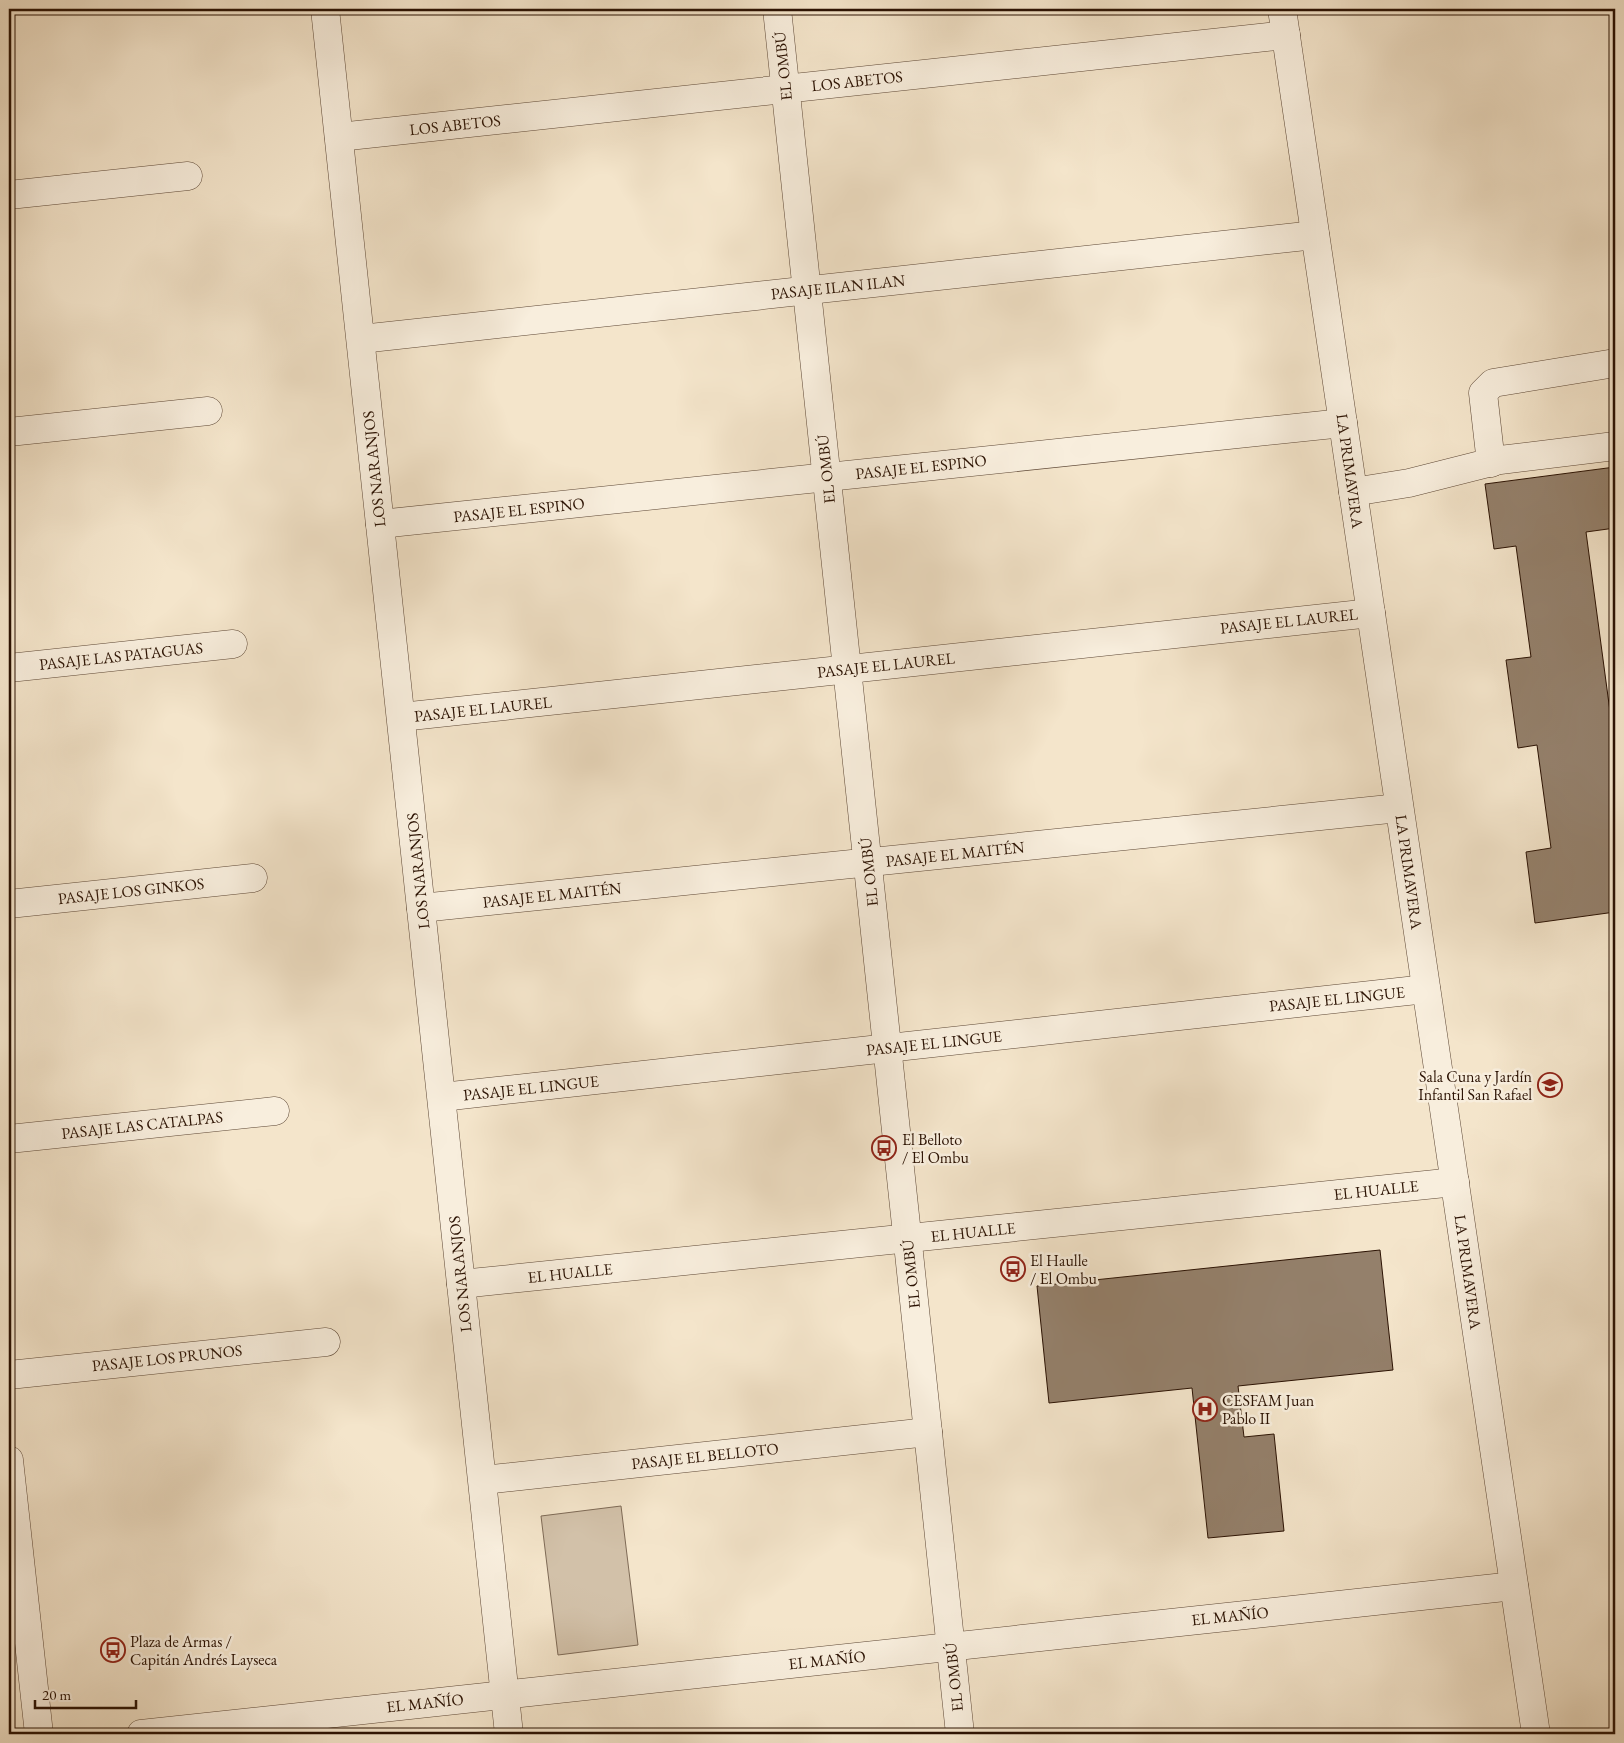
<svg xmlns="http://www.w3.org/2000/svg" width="1624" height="1743" font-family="'EB Garamond',serif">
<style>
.green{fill:#d2c1a9;stroke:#7e6a56}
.building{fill:#94806b;stroke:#2b1203}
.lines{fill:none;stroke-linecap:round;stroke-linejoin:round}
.minor-casing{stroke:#5d4735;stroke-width:29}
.minor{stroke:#f8eedd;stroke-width:28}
.labels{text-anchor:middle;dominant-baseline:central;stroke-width:5;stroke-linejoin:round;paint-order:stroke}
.street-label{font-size:16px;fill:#2b1203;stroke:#f8eedd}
.poi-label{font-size:16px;fill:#2b1203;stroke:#f8eedd;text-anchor:start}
</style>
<rect width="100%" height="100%" fill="#f4e5cb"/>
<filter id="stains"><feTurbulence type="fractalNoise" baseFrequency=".004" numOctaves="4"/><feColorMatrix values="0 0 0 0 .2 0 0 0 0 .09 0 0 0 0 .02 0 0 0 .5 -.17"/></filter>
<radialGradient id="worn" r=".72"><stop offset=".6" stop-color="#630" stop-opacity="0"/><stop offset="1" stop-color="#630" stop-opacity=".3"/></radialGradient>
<polygon class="green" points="621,1506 638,1645 558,1655 541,1516"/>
<g class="building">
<polygon points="1413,9 1453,9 1414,14"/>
<polygon points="1615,467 1615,528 1586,532 1615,749 1615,912 1535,923 1526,852 1551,848 1537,745 1518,748 1506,660 1531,657 1516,546 1494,549 1485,484"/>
<polygon points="1380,1250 1393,1370 1238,1386 1244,1437 1274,1434 1284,1531 1208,1538 1192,1388 1049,1403 1037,1286"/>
</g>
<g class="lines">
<defs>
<g id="minor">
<polyline points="325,9 509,1734"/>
<polyline points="777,9 960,1734"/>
<polyline points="1282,9 1536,1734"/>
<polyline points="339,137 1286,35"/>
<polyline points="9,195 188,176"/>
<polyline points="361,339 1315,235"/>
<polyline points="9,432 208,411"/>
<polyline points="1491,463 1483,393 1493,383 1615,363"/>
<polyline points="1353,492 1409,483 1500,460 1615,446"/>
<polyline points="380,524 1343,423"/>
<polyline points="9,668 233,644"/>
<polyline points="401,717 1371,613"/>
<polyline points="9,904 253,878"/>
<polyline points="421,908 1399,808"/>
<polyline points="442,1097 1426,989"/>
<polyline points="9,1139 275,1111"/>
<polyline points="461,1284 1455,1182"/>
<polyline points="9,1375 326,1342"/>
<polyline points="9,1460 39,1734"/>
<polyline points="483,1480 928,1432"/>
<polyline points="141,1734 1514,1586"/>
</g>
</defs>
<use href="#minor" class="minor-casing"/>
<use href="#minor" class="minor"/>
</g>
<defs>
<symbol id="school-ring" viewBox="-11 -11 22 22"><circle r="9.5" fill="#f8eedd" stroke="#8f2418" stroke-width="1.5"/><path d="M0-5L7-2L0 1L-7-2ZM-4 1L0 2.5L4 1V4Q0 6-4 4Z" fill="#8f2418"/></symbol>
<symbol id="bus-ring" viewBox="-11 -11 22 22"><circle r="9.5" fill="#f8eedd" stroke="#8f2418" stroke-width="1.5"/><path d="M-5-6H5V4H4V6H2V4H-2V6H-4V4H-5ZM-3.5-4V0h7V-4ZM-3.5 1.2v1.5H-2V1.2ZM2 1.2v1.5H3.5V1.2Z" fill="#8f2418"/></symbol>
<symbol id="hospital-ring" viewBox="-11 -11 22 22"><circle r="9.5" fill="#f8eedd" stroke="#8f2418" stroke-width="1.5"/><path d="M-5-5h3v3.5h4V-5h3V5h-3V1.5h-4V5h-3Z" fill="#8f2418"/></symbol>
</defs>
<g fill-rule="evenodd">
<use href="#school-ring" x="1536" y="1071" width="28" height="28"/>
<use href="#bus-ring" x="870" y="1134" width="28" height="28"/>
<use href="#bus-ring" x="999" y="1255" width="28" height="28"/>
<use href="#hospital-ring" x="1191" y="1395" width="28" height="28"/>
<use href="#bus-ring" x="99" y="1636" width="28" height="28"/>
</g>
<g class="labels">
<g class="street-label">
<text transform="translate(783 66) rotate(-96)">EL OMBÚ</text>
<text transform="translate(857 81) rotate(-6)">LOS ABETOS</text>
<text transform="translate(455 125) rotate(-6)">LOS ABETOS</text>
<text transform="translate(838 287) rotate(-6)">PASAJE ILAN ILAN</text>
<text transform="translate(921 467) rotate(-6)">PASAJE EL ESPINO</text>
<text transform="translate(374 469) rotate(-96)">LOS NARANJOS</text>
<text transform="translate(826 469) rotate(-96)">EL OMBÚ</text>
<text transform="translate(1350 471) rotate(82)">LA PRIMAVERA</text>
<text transform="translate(519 510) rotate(-6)">PASAJE EL ESPINO</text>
<text transform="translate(1289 621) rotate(-6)">PASAJE EL LAUREL</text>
<text transform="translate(121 656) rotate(-6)">PASAJE LAS PATAGUAS</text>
<text transform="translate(886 665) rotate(-6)">PASAJE EL LAUREL</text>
<text transform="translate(483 709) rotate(-6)">PASAJE EL LAUREL</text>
<text transform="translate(955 854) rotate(-6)">PASAJE EL MAITÉN</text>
<text transform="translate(418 871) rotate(-96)">LOS NARANJOS</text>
<text transform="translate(869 872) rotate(-96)">EL OMBÚ</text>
<text transform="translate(1409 872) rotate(82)">LA PRIMAVERA</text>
<text transform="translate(131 891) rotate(-6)">PASAJE LOS GINKOS</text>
<text transform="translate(552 895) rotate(-6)">PASAJE EL MAITÉN</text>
<text transform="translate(1337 999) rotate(-6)">PASAJE EL LINGUE</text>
<text transform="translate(934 1043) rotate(-6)">PASAJE EL LINGUE</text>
<text transform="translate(531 1088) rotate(-6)">PASAJE EL LINGUE</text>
<text transform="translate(142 1125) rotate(-6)">PASAJE LAS CATALPAS</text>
<text transform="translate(1376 1190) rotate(-6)">EL HUALLE</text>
<text transform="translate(973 1232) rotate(-6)">EL HUALLE</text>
<text transform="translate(1468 1272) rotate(82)">LA PRIMAVERA</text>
<text transform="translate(570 1273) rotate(-6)">EL HUALLE</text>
<text transform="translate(460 1274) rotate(-96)">LOS NARANJOS</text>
<text transform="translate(911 1274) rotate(-96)">EL OMBÚ</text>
<text transform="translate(167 1358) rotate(-6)">PASAJE LOS PRUNOS</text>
<text transform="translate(705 1456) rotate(-6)">PASAJE EL BELLOTO</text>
<text transform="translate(1230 1616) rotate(-6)">EL MAÑÍO</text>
<text transform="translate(827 1660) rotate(-6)">EL MAÑÍO</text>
<text transform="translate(954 1677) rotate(-96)">EL OMBÚ</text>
<text transform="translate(425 1703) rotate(-6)">EL MAÑÍO</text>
</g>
<g class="poi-label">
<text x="1532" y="1076" text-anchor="end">Sala Cuna y Jardín<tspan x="1532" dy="18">Infantil San Rafael</tspan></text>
<text x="902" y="1139">El Belloto<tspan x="902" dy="18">/ El Ombu</tspan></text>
<text x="1030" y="1260">El Haulle<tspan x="1030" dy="18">/ El Ombu</tspan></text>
<text x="1222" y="1400">CESFAM Juan<tspan x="1222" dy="18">Pablo II</tspan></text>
<text x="130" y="1641">Plaza de Armas /<tspan x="130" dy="18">Capitán Andrés Layseca</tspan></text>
</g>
</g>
<rect width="1624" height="1743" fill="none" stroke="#f4e5cb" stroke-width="30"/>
<rect x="10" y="10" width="1604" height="1723" fill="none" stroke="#2b1203" stroke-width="2.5"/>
<rect x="15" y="15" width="1594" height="1713" fill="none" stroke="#2b1203"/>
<path d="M35 1700v8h101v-8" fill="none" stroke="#2b1203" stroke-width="2.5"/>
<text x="42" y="1700" font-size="15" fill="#2b1203" stroke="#f8eedd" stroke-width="4" paint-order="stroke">20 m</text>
<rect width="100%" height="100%" filter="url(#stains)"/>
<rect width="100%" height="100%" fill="url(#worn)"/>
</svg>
